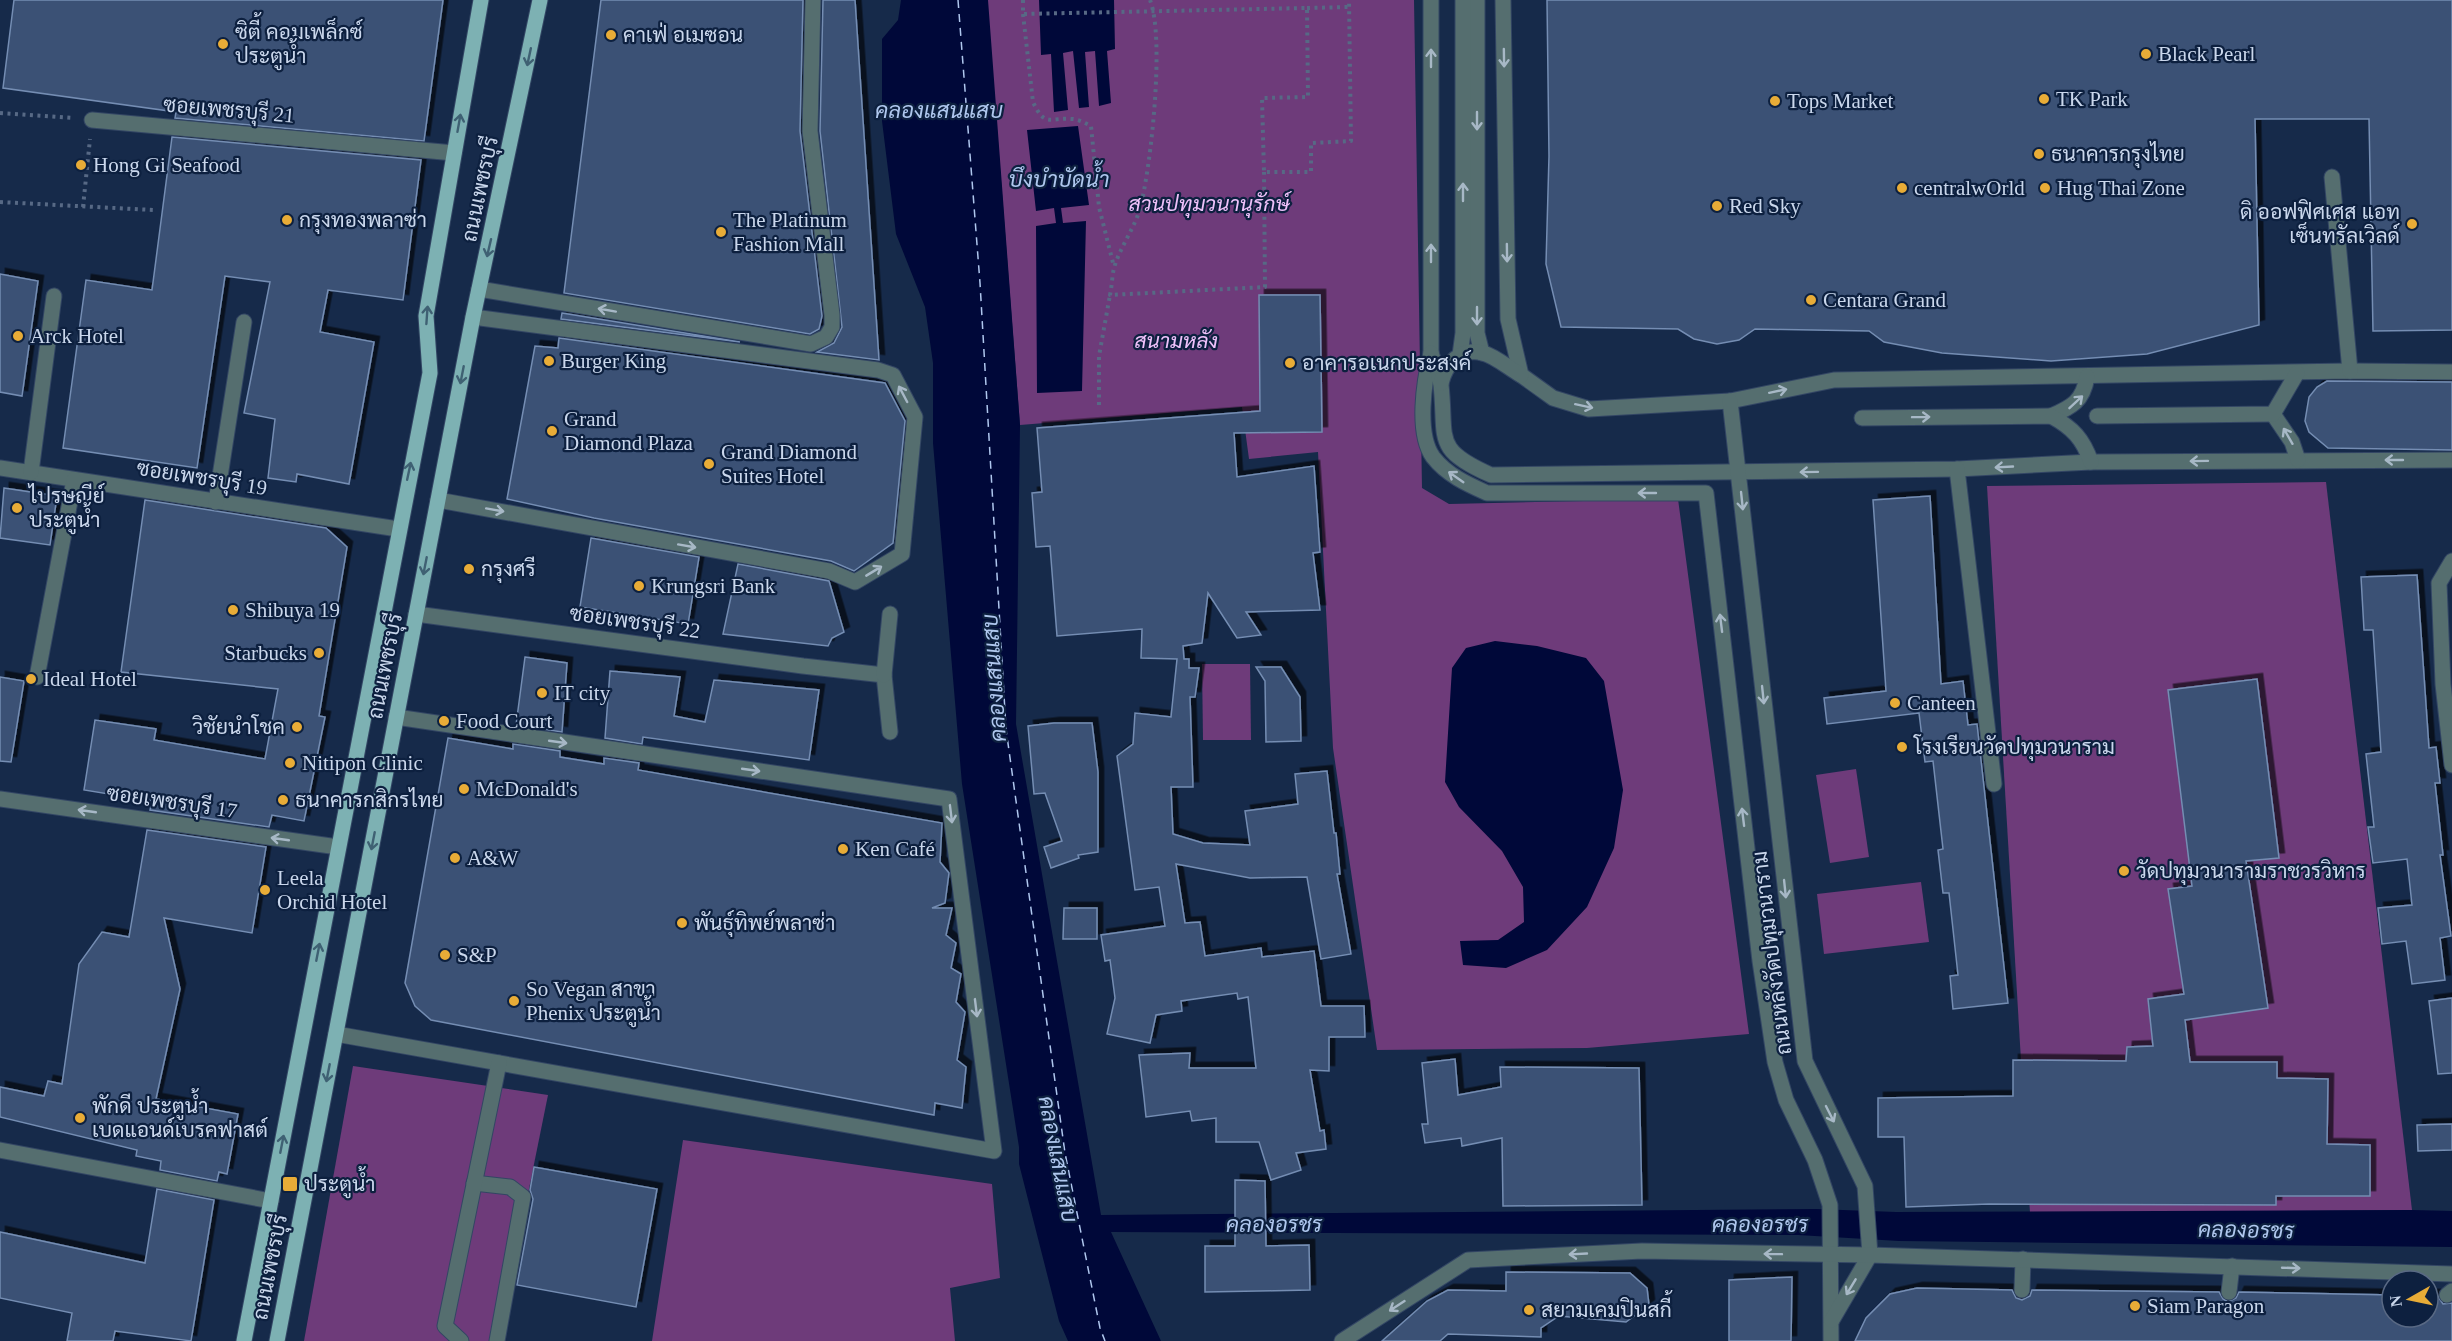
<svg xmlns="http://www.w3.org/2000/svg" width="2452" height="1341" font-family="'Times New Roman',Sarabun,serif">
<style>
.green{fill:#6e3b7a}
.water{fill:#000839}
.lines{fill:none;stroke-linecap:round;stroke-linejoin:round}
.ferry{stroke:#afc7ee;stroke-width:1.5;stroke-dasharray:8 6;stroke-linecap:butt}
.building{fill:#3b5174;stroke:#748db3;stroke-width:1.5;filter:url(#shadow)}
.minor-casing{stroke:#334664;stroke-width:17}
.major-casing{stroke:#334664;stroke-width:17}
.path{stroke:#576985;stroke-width:4;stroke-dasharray:3 4.5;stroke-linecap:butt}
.minor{stroke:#556e6f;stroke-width:15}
.major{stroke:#7db1b3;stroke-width:15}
.oneway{stroke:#3f6173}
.oneway2{stroke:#a7b8c6}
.poi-dot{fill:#e8ac37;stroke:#0d203f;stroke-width:2}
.labels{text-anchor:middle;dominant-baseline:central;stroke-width:4.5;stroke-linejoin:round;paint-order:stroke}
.poi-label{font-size:21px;fill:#cad7ec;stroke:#0d203f;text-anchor:start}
.street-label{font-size:21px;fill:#cad7ec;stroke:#0d203f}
.park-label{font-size:21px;font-style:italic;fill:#efc1fa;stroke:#0d203f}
.water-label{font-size:22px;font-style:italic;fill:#afc7ee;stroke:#0d203f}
</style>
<defs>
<filter id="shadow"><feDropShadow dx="5.5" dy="-5.5" stdDeviation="0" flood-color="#0009"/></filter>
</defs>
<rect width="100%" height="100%" fill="#162a4a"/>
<g class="green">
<polygon points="987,0 1414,0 1422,488 1449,504 1678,499 1749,1034 1587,1048 1377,1050 1333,748 1318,452 1249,459 1242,407 1020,425"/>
<polygon points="2326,482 2412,1210 2030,1213 1987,486"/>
<polygon points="1202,664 1250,664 1251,740 1203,740"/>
<polygon points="1856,769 1869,857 1830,863 1816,775"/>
<polygon points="1921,882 1929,942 1824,954 1817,894"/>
<polygon points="353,1066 548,1095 499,1337 492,1341 304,1341"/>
<polygon points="683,1140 992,1184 1000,1278 950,1288 955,1341 652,1341"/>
</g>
<g class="water">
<polygon points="901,0 988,0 1020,425 1016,724 1101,1215 1816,1209 1896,1212 2412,1210 2452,1211 2452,1247 1899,1241 1798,1235 1111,1232 1161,1341 1068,1341 1059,1321 1019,1164 1019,1147 962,784 933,443 933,363 925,307 896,234 882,121 882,39 898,20"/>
<polygon points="1039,0 1114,0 1115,49 1107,51 1111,103 1099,106 1095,51 1085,52 1089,107 1079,108 1073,51 1063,53 1068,110 1054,112 1051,54 1041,55"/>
<polygon points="1078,126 1089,205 1061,208 1063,223 1086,221 1082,391 1037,393 1036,226 1056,223 1054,208 1036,211 1027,130"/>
<polygon points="1495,641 1537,646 1586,658 1604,681 1623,790 1614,848 1587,907 1547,950 1506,968 1463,965 1460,941 1498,940 1524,922 1523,887 1502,851 1459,807 1445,782 1452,668 1466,648"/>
</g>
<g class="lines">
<polyline class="ferry" points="958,0 980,283 1006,729 1065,1153 1100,1328 1105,1341"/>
</g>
<g class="building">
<polygon points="14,0 443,0 424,141 175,118 176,112 3,88"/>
<polygon points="601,0 803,0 800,131 822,316 819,329 810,334 564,293"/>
<polygon points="823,0 855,0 879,360 817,352 834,343 842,327 820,131"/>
<polygon points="1547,0 2452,0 2452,330 2373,331 2369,119 2255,119 2259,325 2147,354 2051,361 1942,353 1884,342 1869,331 1755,329 1739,340 1717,344 1694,339 1678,329 1561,327 1546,264 1549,156"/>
<polygon points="172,137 421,160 403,300 328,290 320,332 374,342 349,484 297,474 296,482 268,478 275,419 244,413 270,282 225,276 197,468 63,448 86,280 152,290"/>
<polygon points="0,274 38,281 22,396 0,392"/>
<polygon points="1259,295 1320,295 1322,432 1234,433 1237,477 1314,466 1320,552 1313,553 1320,610 1246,612 1261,635 1237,638 1208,593 1202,643 1183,646 1184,659 1189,659 1189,668 1199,668 1195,697 1190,697 1193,787 1171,787 1173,834 1203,843 1250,845 1245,811 1298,804 1295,774 1327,771 1334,833 1336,833 1340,874 1337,874 1351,954 1321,959 1307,877 1250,878 1176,864 1185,923 1200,922 1205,956 1261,948 1262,957 1314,951 1321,1006 1364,1006 1365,1037 1329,1037 1329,1071 1310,1070 1320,1131 1324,1130 1326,1149 1296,1153 1301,1170 1271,1180 1259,1142 1216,1142 1216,1118 1192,1121 1190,1111 1146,1117 1144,1098 1139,1055 1190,1053 1189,1068 1256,1068 1248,997 1238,999 1237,993 1181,1001 1182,1011 1156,1015 1150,1043 1107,1034 1115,998 1110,960 1105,961 1101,935 1165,926 1159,887 1135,890 1117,756 1133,744 1135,713 1171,717 1177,659 1141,658 1142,629 1057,636 1050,546 1036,547 1032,493 1042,492 1037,428 1260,411"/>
<polygon points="562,313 740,342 561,319"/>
<polygon points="559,338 885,383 905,421 893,543 854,571 831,561 594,518 507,499 535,346 558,348"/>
<polygon points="2327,381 2452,382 2452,450 2328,448 2309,432 2305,421 2309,397 2317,387"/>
<polygon points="4,488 57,496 50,545 0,538"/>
<polygon points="1930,496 1941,684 1963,681 1968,725 1977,724 2008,1003 1953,1009 1950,976 1958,975 1949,893 1943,893 1938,850 1943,849 1933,761 1925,762 1919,713 1827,724 1824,698 1886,691 1873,500"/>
<polygon points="145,500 326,528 347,547 319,716 325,717 304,821 272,815 269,827 150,810 152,801 84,790 95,720 156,729 154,740 265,759 278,689 121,672"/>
<polygon points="591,538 699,557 688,624 580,607"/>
<polygon points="738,564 829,581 844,632 832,638 828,646 723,634"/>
<polygon points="2417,575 2429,748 2436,747 2440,783 2435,783 2443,855 2440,855 2451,936 2440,938 2445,980 2412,984 2406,941 2382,944 2378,908 2412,905 2407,859 2373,863 2368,827 2374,827 2366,754 2381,752 2373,630 2364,630 2361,577"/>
<polygon points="525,657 567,663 562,732 516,725"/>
<polygon points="1256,667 1281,667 1300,697 1301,741 1266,742 1265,681"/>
<polygon points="610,671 680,677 674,716 705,722 714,680 819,690 809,760 643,737 642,744 605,738"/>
<polygon points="0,677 24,681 11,762 0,761"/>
<polygon points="2257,679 2279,858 2246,861 2268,1008 2185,1020 2190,1062 2277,1062 2277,1078 2328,1079 2327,1144 2370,1145 2370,1196 2276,1196 2276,1205 1989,1204 1906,1207 1904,1137 1878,1137 1878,1098 2013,1096 2013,1060 2126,1061 2127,1047 2153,1046 2148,999 2184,994 2168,889 2192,886 2168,690"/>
<polygon points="1054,723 1092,723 1098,772 1098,852 1078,855 1079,858 1051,868 1044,847 1062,841 1045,793 1034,794 1028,726"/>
<polygon points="448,738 513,749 513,744 560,751 560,757 604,764 604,758 639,763 638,770 942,823 940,862 949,873 945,903 932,908 952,908 946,935 956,943 951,968 961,974 956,1002 965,1012 957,1060 966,1067 962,1108 935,1103 934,1115 431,1020 415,1006 405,983"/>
<polygon points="147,830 266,847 252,933 164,918 180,989 156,1099 238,1114 227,1174 219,1172 217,1181 160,1170 161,1161 136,1156 137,1150 0,1117 0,1087 44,1096 48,1081 62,1084 79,964 102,932 129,937"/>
<polygon points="1064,908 1097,908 1097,939 1063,939"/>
<polygon points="2452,998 2452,1073 2438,1074 2429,1001"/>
<polygon points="1455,1059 1458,1095 1501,1087 1500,1067 1639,1068 1642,1205 1503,1206 1502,1138 1462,1146 1461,1138 1425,1143 1422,1124 1428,1124 1422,1063"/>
<polygon points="2452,1124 2452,1150 2418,1151 2417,1125"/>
<polygon points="534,1167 657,1189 636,1307 517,1285 533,1199 530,1190"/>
<polygon points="1235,1180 1265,1181 1266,1246 1309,1245 1310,1290 1205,1292 1205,1246 1235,1246"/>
<polygon points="157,1189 214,1200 191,1341 115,1331 113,1341 67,1341 72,1313 0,1298 0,1232 145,1263"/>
<polygon points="1506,1272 1630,1273 1647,1288 1649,1305 1626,1322 1559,1316 1541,1328 1541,1337 1448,1334 1440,1341 1382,1341 1427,1301 1448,1290 1506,1291"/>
<polygon points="1792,1277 1791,1341 1729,1341 1729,1280"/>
<polygon points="1917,1288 2012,1290 2016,1298 2022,1300 2030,1296 2032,1290 2219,1292 2223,1299 2228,1302 2236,1298 2239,1292 2392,1295 2392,1317 2428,1317 2428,1295 2437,1295 2443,1304 2452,1303 2452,1341 1855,1341 1866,1318 1890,1294"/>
</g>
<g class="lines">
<defs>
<g id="minor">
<path d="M1431,0V353C1424,381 1416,433 1433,457C1447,475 1467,484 1487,493H1706L1760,961L1775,1062L1786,1100L1815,1160L1830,1205L1831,1341"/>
<polyline points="1477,0 1477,333 1482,353"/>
<polyline points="1503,0 1508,319 1521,375 1553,398 1589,409 1730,401 1834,380 2350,371 2452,372"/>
<polyline points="92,120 454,153"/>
<polyline points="2332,177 2350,371"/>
<polyline points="479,289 811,344 826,337 832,327 832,315 810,131 813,0"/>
<path d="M1431,353C1434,363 1440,375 1441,385C1447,439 1432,449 1491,475L1957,469L2091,462L2452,460"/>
<polyline points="1460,355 1463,333 1463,0"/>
<path d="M1441,383C1446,364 1460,347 1483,353C1495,356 1510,369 1521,375"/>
<polyline points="1730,401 1805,1061 1865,1186 1870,1255 1832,1320"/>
<polyline points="2273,414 2292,442 2298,460"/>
<path d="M2051,416C2072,407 2083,401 2087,377"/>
<polyline points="2097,416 2273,414 2297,373"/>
<path d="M1862,418L2051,416C2073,428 2083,439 2091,462"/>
<polyline points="0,468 398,529"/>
<polyline points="1957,469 1994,784"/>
<polyline points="31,472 54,296"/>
<polyline points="438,500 829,571 855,582 902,554 915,417 893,375 878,370 473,317"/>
<polyline points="216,502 244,322"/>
<polyline points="2452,561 2439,583 2443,684 2452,765"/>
<polyline points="416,614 803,666 884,675 890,732"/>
<polyline points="884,675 890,614"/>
<polyline points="37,677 74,480"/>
<polyline points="0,799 338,847"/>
<polyline points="336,1034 994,1151 949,799 396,717"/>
<polyline points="0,1150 271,1201"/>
<polyline points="474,1183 510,1187 523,1197 497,1341"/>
<polyline points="2022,1290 2023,1259"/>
<polyline points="2229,1292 2232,1266"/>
<polyline points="2447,1295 2452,1291"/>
<polyline points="461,1341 445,1326 499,1063"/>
<polyline points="1342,1341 1468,1260 1642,1251 1870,1255 2452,1274"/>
</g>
<g id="major">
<polyline points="244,1341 430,373 426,316 481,0"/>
<polyline points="277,1341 473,317 540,0"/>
</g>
</defs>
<use href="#minor" class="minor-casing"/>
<use href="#major" class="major-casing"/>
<g class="path">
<polyline points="1023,0 1023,14 1307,8 1308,97 1262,98 1264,172 1311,172 1311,143 1351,141 1349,0"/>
<path d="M1150,0C1165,38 1151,167 1140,209C1134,229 1120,247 1114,268C1112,276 1112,286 1110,295L1265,287L1264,172"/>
<polyline points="1307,8 1349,7"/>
<path d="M1023,14L1033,102C1045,128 1050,117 1072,119C1078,119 1085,123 1091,126L1099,207L1114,267"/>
<polyline points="0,113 73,118"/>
<polyline points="0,202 153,210"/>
<polyline points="83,207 90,139"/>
<polyline points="1099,405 1099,356 1110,295"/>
</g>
<use href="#minor" class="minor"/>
<use href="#major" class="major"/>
</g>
<defs><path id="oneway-shaft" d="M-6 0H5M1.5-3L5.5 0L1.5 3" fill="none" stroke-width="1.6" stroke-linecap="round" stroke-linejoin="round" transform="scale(1.5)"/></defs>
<g class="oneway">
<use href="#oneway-shaft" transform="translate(529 57) rotate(102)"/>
<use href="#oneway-shaft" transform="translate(459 123) rotate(-80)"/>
<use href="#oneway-shaft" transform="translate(489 248) rotate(103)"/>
<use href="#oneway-shaft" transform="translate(427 315) rotate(-86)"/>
<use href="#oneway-shaft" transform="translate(462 375) rotate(101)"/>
<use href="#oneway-shaft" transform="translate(409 471) rotate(-78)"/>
<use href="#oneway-shaft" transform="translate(425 566) rotate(101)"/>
<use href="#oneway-shaft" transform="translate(373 841) rotate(101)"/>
<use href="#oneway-shaft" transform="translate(318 952) rotate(-79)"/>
<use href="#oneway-shaft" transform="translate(328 1073) rotate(101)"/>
<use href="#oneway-shaft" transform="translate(282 1144) rotate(-79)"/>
</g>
<g class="oneway2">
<use href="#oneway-shaft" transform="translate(1431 58) rotate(-90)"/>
<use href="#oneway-shaft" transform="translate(1504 58) rotate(89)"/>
<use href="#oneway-shaft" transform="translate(1477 121) rotate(90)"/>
<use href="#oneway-shaft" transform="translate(1463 192) rotate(-90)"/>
<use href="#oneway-shaft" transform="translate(1431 253) rotate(-90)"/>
<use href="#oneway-shaft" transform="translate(1507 253) rotate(89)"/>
<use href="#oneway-shaft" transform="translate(607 310) rotate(-170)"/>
<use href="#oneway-shaft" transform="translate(1477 316) rotate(90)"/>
<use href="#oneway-shaft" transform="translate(1778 391) rotate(-12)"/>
<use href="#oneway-shaft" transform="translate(903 394) rotate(-118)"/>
<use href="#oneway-shaft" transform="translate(2076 402) rotate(-43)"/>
<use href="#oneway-shaft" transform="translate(1584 406) rotate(12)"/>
<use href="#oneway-shaft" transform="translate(1921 417) rotate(-1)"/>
<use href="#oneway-shaft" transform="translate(2288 436) rotate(-120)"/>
<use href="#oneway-shaft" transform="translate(2394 460) rotate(-180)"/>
<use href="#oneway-shaft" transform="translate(2199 461) rotate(179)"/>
<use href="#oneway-shaft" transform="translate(2004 467) rotate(177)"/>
<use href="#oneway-shaft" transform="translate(1809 472) rotate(179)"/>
<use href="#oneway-shaft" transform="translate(1456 477) rotate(-145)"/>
<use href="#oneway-shaft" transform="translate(1647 493) rotate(180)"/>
<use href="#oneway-shaft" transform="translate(1742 501) rotate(84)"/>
<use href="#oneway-shaft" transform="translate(495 510) rotate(10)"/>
<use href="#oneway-shaft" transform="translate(687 546) rotate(10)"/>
<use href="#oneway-shaft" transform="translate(874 571) rotate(-31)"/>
<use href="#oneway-shaft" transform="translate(1721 623) rotate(-97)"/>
<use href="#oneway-shaft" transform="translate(1763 695) rotate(84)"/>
<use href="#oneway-shaft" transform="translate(558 742) rotate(8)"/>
<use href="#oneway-shaft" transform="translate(751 770) rotate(8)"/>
<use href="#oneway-shaft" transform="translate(87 811) rotate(-172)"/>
<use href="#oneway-shaft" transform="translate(951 814) rotate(83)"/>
<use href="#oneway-shaft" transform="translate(1743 817) rotate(-97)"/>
<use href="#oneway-shaft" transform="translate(280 839) rotate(-172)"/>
<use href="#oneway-shaft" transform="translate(1785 889) rotate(84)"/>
<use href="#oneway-shaft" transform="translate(976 1008) rotate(83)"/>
<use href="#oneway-shaft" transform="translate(1830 1114) rotate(63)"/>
<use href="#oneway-shaft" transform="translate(1578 1254) rotate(177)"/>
<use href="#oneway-shaft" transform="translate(1773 1254) rotate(-179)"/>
<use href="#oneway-shaft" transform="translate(2291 1268) rotate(2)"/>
<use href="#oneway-shaft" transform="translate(1851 1287) rotate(121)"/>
<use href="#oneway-shaft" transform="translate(1397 1306) rotate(147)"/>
</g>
<g class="poi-dot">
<circle cx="611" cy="35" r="6"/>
<circle cx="223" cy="44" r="6"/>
<circle cx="2146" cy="54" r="6"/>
<circle cx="2044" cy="99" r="6"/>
<circle cx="1775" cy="101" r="6"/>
<circle cx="2039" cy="154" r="6"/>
<circle cx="81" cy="165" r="6"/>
<circle cx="1902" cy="188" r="6"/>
<circle cx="2045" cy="188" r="6"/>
<circle cx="1717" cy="206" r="6"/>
<circle cx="287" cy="220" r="6"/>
<circle cx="2412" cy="224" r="6"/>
<circle cx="721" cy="232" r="6"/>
<circle cx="1811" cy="300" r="6"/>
<circle cx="18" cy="336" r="6"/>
<circle cx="549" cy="361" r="6"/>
<circle cx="1290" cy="363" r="6"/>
<circle cx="552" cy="431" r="6"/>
<circle cx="709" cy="464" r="6"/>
<circle cx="17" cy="508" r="6"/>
<circle cx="469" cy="569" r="6"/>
<circle cx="639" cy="586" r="6"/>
<circle cx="233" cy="610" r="6"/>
<circle cx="319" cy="653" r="6"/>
<circle cx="31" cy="679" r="6"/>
<circle cx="542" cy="693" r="6"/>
<circle cx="1895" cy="703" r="6"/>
<circle cx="444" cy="721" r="6"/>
<circle cx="297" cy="727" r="6"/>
<circle cx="1902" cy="747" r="6"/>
<circle cx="290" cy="763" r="6"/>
<circle cx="464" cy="789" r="6"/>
<circle cx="283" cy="800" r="6"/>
<circle cx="843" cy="849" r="6"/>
<circle cx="455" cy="858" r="6"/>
<circle cx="2124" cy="871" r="6"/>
<circle cx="265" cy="890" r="6"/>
<circle cx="682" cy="923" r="6"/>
<circle cx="445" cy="955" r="6"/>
<circle cx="514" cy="1001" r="6"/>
<circle cx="80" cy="1118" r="6"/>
<rect x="282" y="1176" width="16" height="16" rx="3"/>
<circle cx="2135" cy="1306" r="6"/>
<circle cx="1529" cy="1310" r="6"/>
</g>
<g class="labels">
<g class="poi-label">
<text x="235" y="32">ซิตี้ คอมเพล็กซ์<tspan x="235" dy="24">ประตูน้ำ</tspan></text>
<text x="623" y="35">คาเฟ่ อเมซอน</text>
<text x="2158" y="54">Black Pearl</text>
<text x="2056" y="99">TK Park</text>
<text x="1787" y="101">Tops Market</text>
<text x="2051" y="154">ธนาคารกรุงไทย</text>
<text x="93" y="165">Hong Gi Seafood</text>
<text x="1914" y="188">centralwOrld</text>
<text x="2057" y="188">Hug Thai Zone</text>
<text x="1729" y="206">Red Sky</text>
<text x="2400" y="212" text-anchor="end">ดิ ออฟฟิศเศส แอท<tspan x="2400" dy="24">เซ็นทรัลเวิลด์</tspan></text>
<text x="299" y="220">กรุงทองพลาซ่า</text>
<text x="733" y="220">The Platinum<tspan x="733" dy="24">Fashion Mall</tspan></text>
<text x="1823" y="300">Centara Grand</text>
<text x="30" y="336">Arck Hotel</text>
<text x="561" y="361">Burger King</text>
<text x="1302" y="363">อาคารอเนกประสงค์</text>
<text x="564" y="419">Grand<tspan x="564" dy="24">Diamond Plaza</tspan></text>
<text x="721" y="452">Grand Diamond<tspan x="721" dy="24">Suites Hotel</tspan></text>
<text x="29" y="496">ไปรษณีย์<tspan x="29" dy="24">ประตูน้ำ</tspan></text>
<text x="481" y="569">กรุงศรี</text>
<text x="651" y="586">Krungsri Bank</text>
<text x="245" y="610">Shibuya 19</text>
<text x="307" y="653" text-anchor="end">Starbucks</text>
<text x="43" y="679">Ideal Hotel</text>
<text x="554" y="693">IT city</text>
<text x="1907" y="703">Canteen</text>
<text x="456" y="721">Food Court</text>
<text x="285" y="727" text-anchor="end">วิชัยนำโชค</text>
<text x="1914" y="747">โรงเรียนวัดปทุมวนาราม</text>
<text x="302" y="763">Nitipon Clinic</text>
<text x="476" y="789">McDonald's</text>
<text x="295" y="800">ธนาคารกสิกรไทย</text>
<text x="855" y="849">Ken Café</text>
<text x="467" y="858">A&amp;W</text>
<text x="2136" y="871">วัดปทุมวนารามราชวรวิหาร</text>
<text x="277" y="878">Leela<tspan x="277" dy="24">Orchid Hotel</tspan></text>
<text x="694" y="923">พันธุ์ทิพย์พลาซ่า</text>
<text x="457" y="955">S&amp;P</text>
<text x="526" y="989">So Vegan สาขา<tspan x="526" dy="24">Phenix ประตูน้ำ</tspan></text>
<text x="92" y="1106">พักดี ประตูน้ำ<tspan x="92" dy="24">เบดแอนด์เบรคฟาสต์</tspan></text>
<text x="304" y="1184">ประตูน้ำ</text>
<text x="2147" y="1306">Siam Paragon</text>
<text x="1541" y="1310">สยามเคมปินสกี้</text>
</g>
<g class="street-label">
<text transform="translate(229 110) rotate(5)">ซอยเพชรบุรี 21</text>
<text transform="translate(480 189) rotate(-78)">ถนนเพชรบุรี</text>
<text transform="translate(202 478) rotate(9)">ซอยเพชรบุรี 19</text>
<text transform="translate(635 622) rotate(8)">ซอยเพชรบุรี 22</text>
<text transform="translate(385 666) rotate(-79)">ถนนเพชรบุรี</text>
<text transform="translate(172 802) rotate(8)">ซอยเพชรบุรี 17</text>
<text transform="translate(1772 953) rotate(-97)">ถนนหลังวัดปทุมวนาราม</text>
<text transform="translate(270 1267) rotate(-79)">ถนนเพชรบุรี</text>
</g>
<g class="park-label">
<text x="1209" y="204">สวนปทุมวนานุรักษ์</text>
<text x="1176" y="341">สนามหลัง</text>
</g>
<g class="water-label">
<text x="939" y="110">คลองแสนแสบ</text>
<text x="1059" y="179">บึงบำบัดน้ำ</text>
<text transform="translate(994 678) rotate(-94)">คลองแสนแสบ</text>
<text transform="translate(1058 1159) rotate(79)">คลองแสนแสบ</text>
<text x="1274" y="1224">คลองอรชร</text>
<text x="1760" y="1224">คลองอรชร</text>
<text transform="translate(2246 1230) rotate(1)">คลองอรชร</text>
</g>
</g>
<g transform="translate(2410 1299) rotate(261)"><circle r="28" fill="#0d203f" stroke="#596984" stroke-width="1.5"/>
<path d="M0-4.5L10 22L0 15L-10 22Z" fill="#e8ac37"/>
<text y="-9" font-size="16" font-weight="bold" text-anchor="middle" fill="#cad7ec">N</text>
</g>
</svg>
